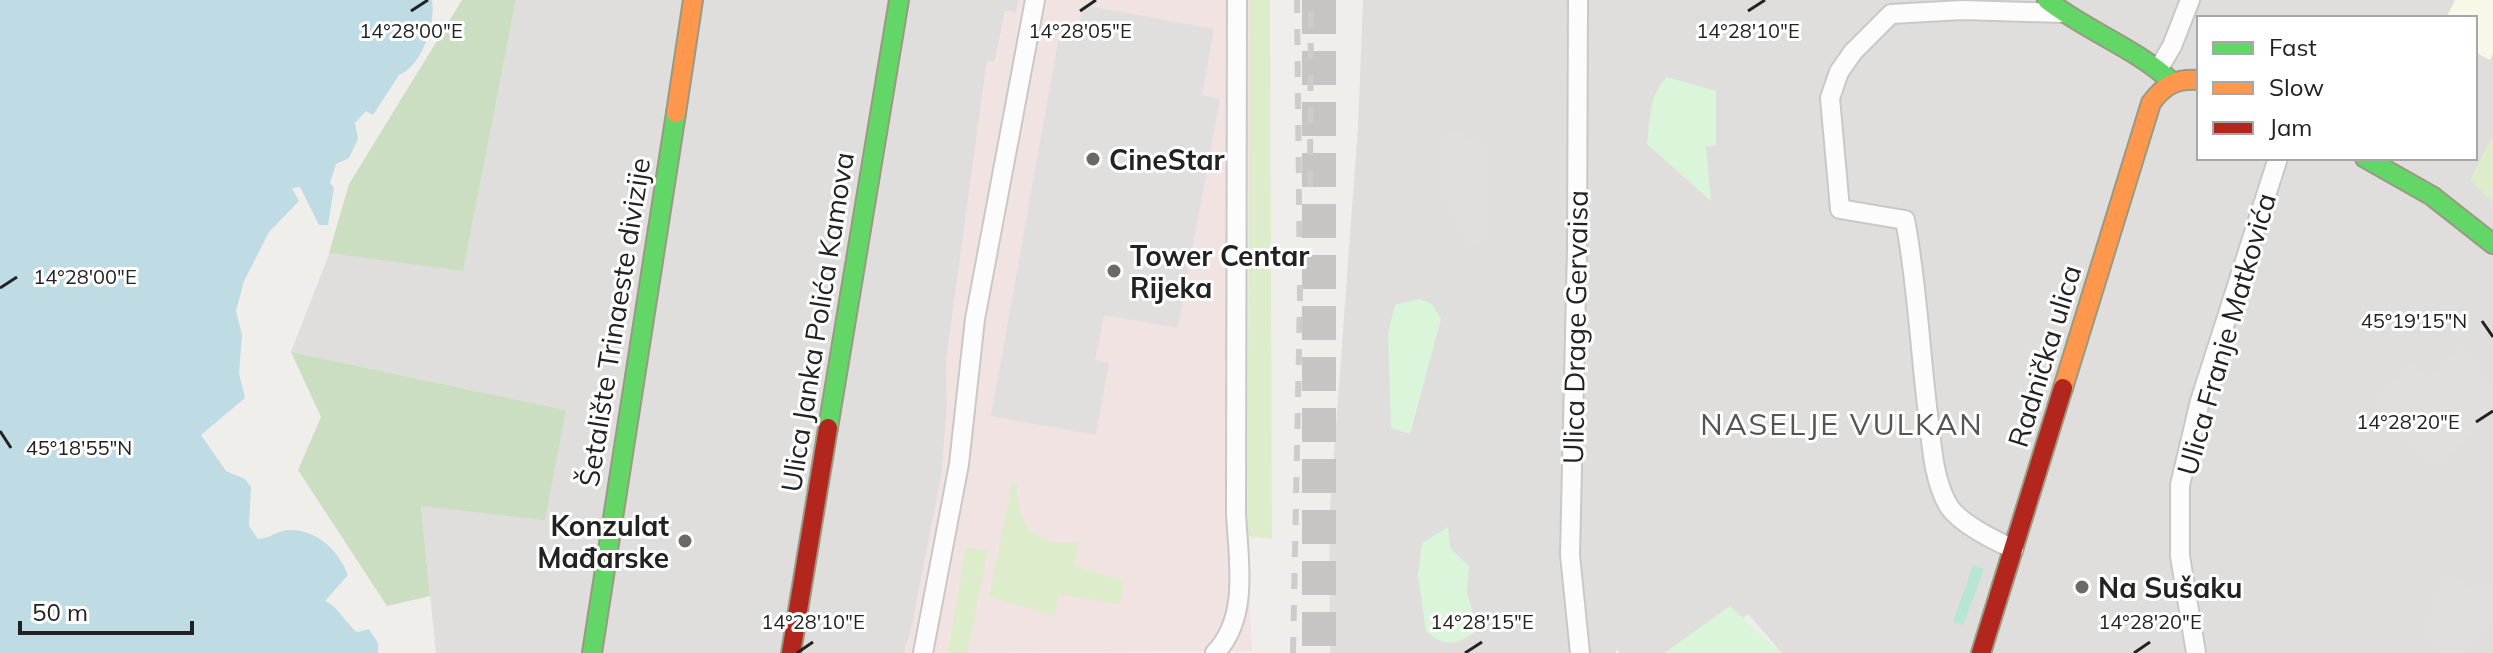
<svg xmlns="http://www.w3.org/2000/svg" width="2493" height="653" font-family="Mulish,sans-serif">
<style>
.residential{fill:#dfdedc;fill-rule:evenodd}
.commercial{fill:#f1e3e1}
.education{fill:#f8f7e8}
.grass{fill:#ddeccb}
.forest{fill:#cbdec1}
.park{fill:#daf5da}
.pitch{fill:#b7e6d2}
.parking{fill:#e0dfde}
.water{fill:#bfdbe3}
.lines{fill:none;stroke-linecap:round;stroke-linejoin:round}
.highway-tunnel{stroke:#c7c5c3;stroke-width:34;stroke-dasharray:34 17;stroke-linecap:butt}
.street-casing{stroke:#c9c8c7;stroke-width:22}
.fast-casing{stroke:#999a82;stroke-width:22}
.slow-casing{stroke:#999a82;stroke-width:22}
.jam-casing{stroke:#999a82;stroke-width:22}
.street{stroke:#fdfcfc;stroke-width:18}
.fast{stroke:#63d668;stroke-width:18}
.slow{stroke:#ff974d;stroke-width:18}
.jam{stroke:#b3261e;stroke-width:18}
.rail{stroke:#ccc;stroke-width:6;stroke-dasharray:16 16;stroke-linecap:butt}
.ticks{fill:none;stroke:#222;stroke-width:3}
.poi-dot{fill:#6a6968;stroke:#fff;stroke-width:3}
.labels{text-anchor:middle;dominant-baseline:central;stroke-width:6;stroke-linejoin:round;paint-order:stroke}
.poi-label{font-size:28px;font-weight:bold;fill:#222;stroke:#fff;text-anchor:start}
.street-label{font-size:28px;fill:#222;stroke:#fff}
.neighbourhood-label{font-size:30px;letter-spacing:2px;fill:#555;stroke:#fff}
.ticks-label{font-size:20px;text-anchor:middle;fill:#222;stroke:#fff;stroke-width:6;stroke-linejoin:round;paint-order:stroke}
</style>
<rect width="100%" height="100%" fill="#f0eeeb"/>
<g class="residential">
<polygon points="516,0 1019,0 1016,12 1005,11 995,62 987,61 946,363 947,404 942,472 912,626 904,653 436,653 421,506 566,410 291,352 331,249 463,270"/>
<path d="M1363,0H2493V653H1782L1748,614L1699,653H1620L1616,649V653H1330L1329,522L1358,126ZM2199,18H2475V158H2199Z"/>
</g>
<polygon class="commercial" points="1018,0 1250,0 1247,536 1252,651 904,653 912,626 942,472 947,404 946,363 987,61 996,62 1005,11 1016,12"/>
<polygon class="education" points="2455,0 2493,0 2493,53 2490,60 2475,52 2475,18 2446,18"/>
<g class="grass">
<polygon points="1250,0 1270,0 1272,539 1247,536"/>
<polygon points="2493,135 2493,203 2470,180"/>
<path d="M1012,483L1017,484C1016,525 1037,550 1079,541L1074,566L1124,581L1120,604L1059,594L1055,616L989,597Z"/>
<polygon points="966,547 988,551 967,653 948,653"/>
</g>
<g class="forest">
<polygon points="462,0 516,0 463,271 329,253 349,184"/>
<polygon points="291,352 566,410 545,520 421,506 430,596 387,606 298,470 321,417"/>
</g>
<g class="park">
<path d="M1667,77L1716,91V145L1706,147L1711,201L1647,144C1650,120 1649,94 1667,77Z"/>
<polygon points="1419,299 1432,304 1441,319 1410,434 1391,428 1388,334 1395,305"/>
<path d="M1448,527L1450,548L1469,566L1467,594L1479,630C1457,644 1447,649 1426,631L1418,575L1422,543Z"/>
<polygon points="1730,606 1781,653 1664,653"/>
</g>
<polygon class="pitch" points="1973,565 1984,569 1963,625 1953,622"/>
<g class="parking">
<polygon points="1083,5 1214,29 1202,95 1220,99 1178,328 1104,315 1095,360 1109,363 1096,435 991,416 1060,31 1078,34"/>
<polygon points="1451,129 1481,145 1481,240 1469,244 1449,205 1442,170 1442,140"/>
<polygon points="2459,348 2493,387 2493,412 2436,466 2377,404 2411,362 2431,378"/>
<polygon points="2447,573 2481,594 2493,582 2493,614 2454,653 2448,653 2425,631"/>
</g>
<path class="water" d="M0,0H432C436,22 422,67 399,75L373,115L366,111L355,123L358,139L349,158L336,164L330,183L334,187L328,225H319L300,187L292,188L299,201L269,232L244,281L236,311L242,335L239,373L245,398L201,435L226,471L245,479L251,487L249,526L258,539C269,539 278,530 289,530C317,529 339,551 348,575L325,601C338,606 345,623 357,632L369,629L378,643V653H0Z"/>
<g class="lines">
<polyline class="highway-tunnel" points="1319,0 1319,653"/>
<defs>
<g id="street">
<polyline points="1578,0 1577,248 1570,555 1580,653"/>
<polyline points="2159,68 2172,46 2190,0"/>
<path d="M2014,549C1995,541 1959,523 1948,505C1934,480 1932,449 1929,422C1920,355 1918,287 1905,220L1840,209L1830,98L1839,72L1853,52L1891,14L1963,10L2062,13"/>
<polyline points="923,653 959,464 975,319 1035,0"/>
<path d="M1215,653C1250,617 1238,558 1236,513L1237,0"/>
<polyline points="2196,653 2180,556 2180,485 2200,401 2278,158"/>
</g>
<g id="fast">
<path d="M2047,0C2086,31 2134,47 2171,81"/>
<polyline points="2365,158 2432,196 2493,244"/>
<polyline points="828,428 899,0"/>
<polyline points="592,653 676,113"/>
</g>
<g id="slow">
<polyline points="676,113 693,0"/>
<path d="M2063,388L2151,103C2164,85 2177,78 2199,80"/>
</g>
<g id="jam">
<polyline points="791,653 828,428"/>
<polyline points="1981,653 2063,388"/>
</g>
</defs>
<use href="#street" class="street-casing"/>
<use href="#fast" class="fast-casing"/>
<use href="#slow" class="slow-casing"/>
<use href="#jam" class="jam-casing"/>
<use href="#street" class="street"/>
<use href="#fast" class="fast"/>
<use href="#slow" class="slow"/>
<use href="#jam" class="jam"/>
<g class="rail">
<polyline points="1310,187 1311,0"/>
<polyline points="1293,653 1300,297 1297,0"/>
</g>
</g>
<path class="ticks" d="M411,11L428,0M1080,11L1096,0M1748,11L1765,0M0,288L17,277M2482,321L2493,337M2476,422L2493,411M0,431L11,448M797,653L813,642M1465,653L1482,642M2134,653L2150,642"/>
<g class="poi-dot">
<circle cx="1093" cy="159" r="8"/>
<circle cx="1114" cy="271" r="8"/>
<circle cx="685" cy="541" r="8"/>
<circle cx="2082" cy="587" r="8"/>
</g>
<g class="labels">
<g class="poi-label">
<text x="1109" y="159">CineStar</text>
<text x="1130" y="255">Tower Centar<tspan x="1130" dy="32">Rijeka</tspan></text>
<text x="669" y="525" text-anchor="end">Konzulat<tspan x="669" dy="32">Mađarske</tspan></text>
<text x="2098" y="587">Na Sušaku</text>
</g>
<g class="street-label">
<text transform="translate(614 322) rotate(-81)">Šetalište Trinaeste divizije</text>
<text transform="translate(817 322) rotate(-81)">Ulica Janka Polića Kamova</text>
<text transform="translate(1575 327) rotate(-89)">Ulica Drage Gervaisa</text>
<text transform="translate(2226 334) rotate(-74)">Ulica Franje Matkovića</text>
<text transform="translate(2044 356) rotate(-73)">Radnička ulica</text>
</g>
<g class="neighbourhood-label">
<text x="1842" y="424">NASELJE VULKAN</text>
</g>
</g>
<g class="ticks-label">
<text x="1080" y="38">14°28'05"E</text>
<text x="1748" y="38">14°28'10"E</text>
<text x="411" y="38">14°28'00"E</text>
<text x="85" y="284">14°28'00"E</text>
<text x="2414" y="328">45°19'15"N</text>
<text x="2408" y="429">14°28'20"E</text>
<text x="79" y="455">45°18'55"N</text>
<text x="813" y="629">14°28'10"E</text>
<text x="1482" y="629">14°28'15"E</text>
<text x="2150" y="629">14°28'20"E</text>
</g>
<rect x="2197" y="16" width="280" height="144" fill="#ffffff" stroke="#a7a7a7" stroke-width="2"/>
<rect x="2213" y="42" width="40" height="12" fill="#63d668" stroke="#a7a7a7" stroke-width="2"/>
<text x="2269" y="56" font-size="24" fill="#222222">Fast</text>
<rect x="2213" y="82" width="40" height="12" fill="#ff974d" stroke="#a7a7a7" stroke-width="2"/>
<text x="2269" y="96" font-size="24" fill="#222222">Slow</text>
<rect x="2213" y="122" width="40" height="12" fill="#b3261e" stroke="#a7a7a7" stroke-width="2"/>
<text x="2269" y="136" font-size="24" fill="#222222">Jam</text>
<path d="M20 621v12h172v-12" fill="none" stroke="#222222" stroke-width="4"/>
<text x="32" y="621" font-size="24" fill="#222222" stroke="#ffffff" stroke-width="6" paint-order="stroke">50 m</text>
</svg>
